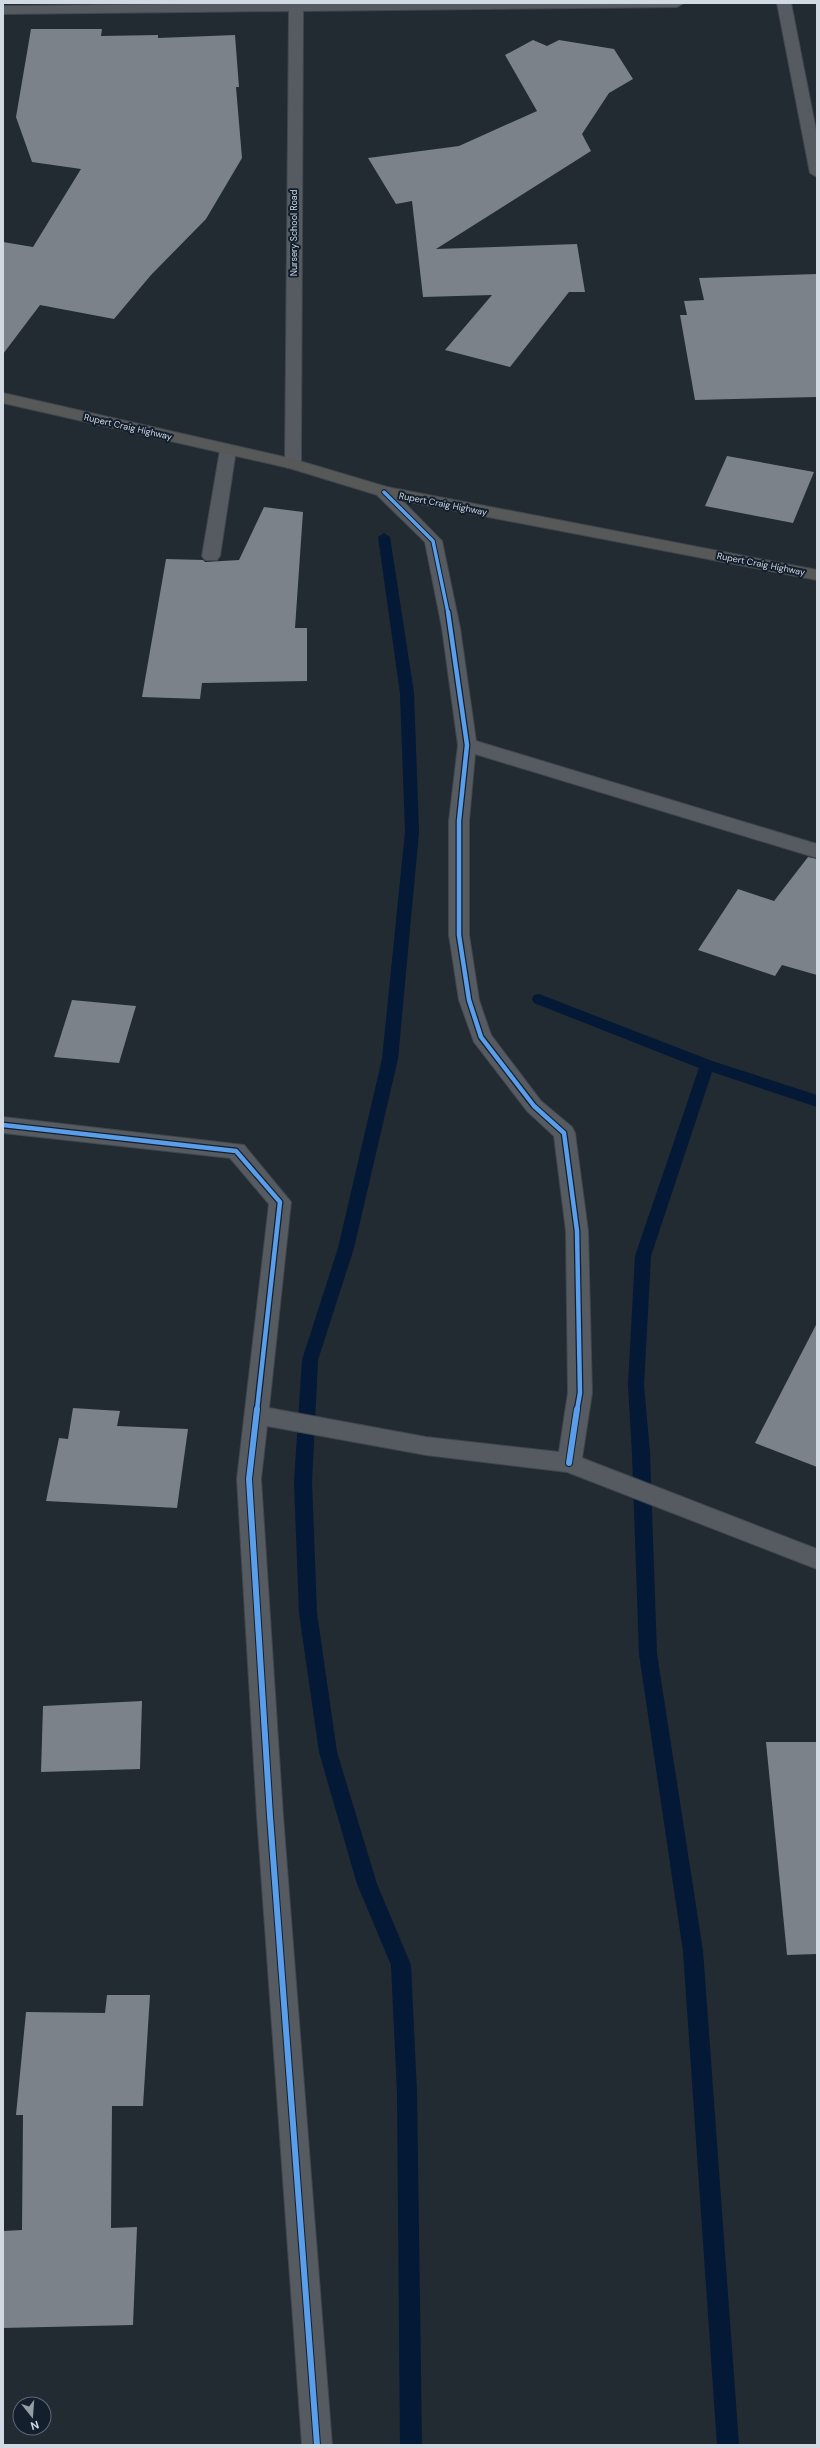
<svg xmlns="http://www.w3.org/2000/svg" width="820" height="2448" font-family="'DM Sans',sans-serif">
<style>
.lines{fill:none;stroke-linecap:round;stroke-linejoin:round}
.stream{fill:#031935;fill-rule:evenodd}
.building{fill:#7b8289}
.service-casing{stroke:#40464d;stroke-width:2}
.minor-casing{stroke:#40464d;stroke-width:2}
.primary-casing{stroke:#40464d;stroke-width:2}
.service{fill:#555b61;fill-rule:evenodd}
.minor{fill:#555b61;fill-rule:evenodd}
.primary{fill:#575858;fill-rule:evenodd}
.cycleway-far2-casing{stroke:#131f2d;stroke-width:5.5}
.cycleway-far1-casing{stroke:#131f2d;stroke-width:7}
.cycleway-casing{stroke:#131f2d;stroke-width:8}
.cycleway-far2{stroke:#5a9eea;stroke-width:3.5}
.cycleway-far1{stroke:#5a9eea;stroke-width:4.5}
.cycleway{stroke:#5a9eea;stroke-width:6}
.labels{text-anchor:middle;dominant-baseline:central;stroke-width:4;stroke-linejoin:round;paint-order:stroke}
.far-street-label{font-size:9px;fill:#d1d9e3;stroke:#131f2d}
</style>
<rect width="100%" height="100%" fill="#222a32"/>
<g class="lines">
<g class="stream">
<polygon points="384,533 390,537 414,693 419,832 398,1059 354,1248 318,1360 312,1482 317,1613 337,1752 377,1884 411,1965 417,2093 422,2445 400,2445 397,2093 391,1965 357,1884 319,1752 299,1613 294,1482 302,1360 338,1248 382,1059 405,832 400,693 378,537"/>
<polygon points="539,994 712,1061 817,1095 817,1107 712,1072 651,1256 644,1385 650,1453 657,1654 703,1951 739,2445 717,2445 683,1951 639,1654 632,1453 628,1385 635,1256 699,1068 534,1003 532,999 534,995"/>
</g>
</g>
<g class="building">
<polygon points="31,29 102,29 101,36 158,35 158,38 235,35 239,87 236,87 242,158 206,219 151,275 114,319 40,305 3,354 3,242 33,247 81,169 32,162 16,117"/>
<polygon points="533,40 547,46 559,40 614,49 633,79 609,93 582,134 591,151 436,249 577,244 585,292 569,292 510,367 445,350 492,295 423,297 412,201 396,204 368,158 459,146 537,111 505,55"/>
<polygon points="817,274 817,397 695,400 680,315 687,315 684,301 704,300 699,278"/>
<polygon points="727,456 814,472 793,523 705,506"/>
<polygon points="264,507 303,512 295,628 307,628 307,681 202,683 200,699 142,697 166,559 203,560 205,562 239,560"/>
<polygon points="808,857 817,859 817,975 782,965 775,976 698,950 738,889 774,901"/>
<polygon points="72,1000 136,1006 119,1063 54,1057"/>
<polygon points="817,1323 817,1467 755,1443"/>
<polygon points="73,1408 120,1411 117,1426 188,1429 177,1508 46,1501 59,1438 68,1439"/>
<polygon points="142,1701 140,1769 41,1772 43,1706"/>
<polygon points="766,1742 817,1742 817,1954 787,1955"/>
<polygon points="107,1995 150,1995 143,2106 112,2106 111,2228 137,2227 133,2325 3,2328 3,2231 22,2230 23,2115 16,2115 26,2012 105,2013"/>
</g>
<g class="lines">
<defs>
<polygon id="service" points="228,445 234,446 236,450 220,556 217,560 205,560 202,556 220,450 222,446"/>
<g id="minor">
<polygon points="279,3 684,3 677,7 303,11 301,464 299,468 287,468 285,464 289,11 3,14 3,6"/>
<polygon points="777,3 791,3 817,135 817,177 810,173"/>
<polygon points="384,487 390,488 442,541 460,628 476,741 817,844 817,858 475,754 469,821 469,935 479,1000 491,1035 541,1101 572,1127 575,1133 588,1231 592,1393 582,1458 817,1549 817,1569 567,1472 426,1455 267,1426 261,1479 283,1816 332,2445 302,2445 257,1816 237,1479 269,1204 230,1158 3,1133 3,1117 244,1145 291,1202 269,1408 426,1437 559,1452 568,1393 566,1231 554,1136 527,1111 474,1042 459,1000 449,935 449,821 458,745 442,628 425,542 378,496 375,492 378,488"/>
</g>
<polygon id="primary" points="3,393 293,459 387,487 817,570 817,580 384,497 289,468 3,403"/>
</defs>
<use href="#service" class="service-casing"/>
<use href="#minor" class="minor-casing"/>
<use href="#primary" class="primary-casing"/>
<use href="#service" class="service"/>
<use href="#minor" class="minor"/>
<use href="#primary" class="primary"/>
<defs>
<polyline id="cycleway-far2" points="384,492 433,541 448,613"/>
<g id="cycleway-far1">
<polyline points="448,612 467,745 459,821 459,935 469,1000 481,1037 534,1106 564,1133 577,1231 580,1393 577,1410"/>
<polyline points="3,1125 236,1151 280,1202 257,1410"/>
</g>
<g id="cycleway">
<polyline points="257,1409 249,1479 270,1816 317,2445"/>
<polyline points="569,1463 577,1409"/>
</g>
</defs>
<use href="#cycleway-far2" class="cycleway-far2-casing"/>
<use href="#cycleway-far1" class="cycleway-far1-casing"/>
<use href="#cycleway" class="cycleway-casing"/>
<use href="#cycleway-far2" class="cycleway-far2"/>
<use href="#cycleway-far1" class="cycleway-far1"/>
<use href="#cycleway" class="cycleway"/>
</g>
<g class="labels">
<g class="far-street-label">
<text transform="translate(294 233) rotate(-90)">Nursery School Road</text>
<text transform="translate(128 427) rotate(13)">Rupert Craig Highway</text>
<text transform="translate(443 504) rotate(11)">Rupert Craig Highway</text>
<text transform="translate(761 564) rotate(11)">Rupert Craig Highway</text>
</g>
</g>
<rect width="820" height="2448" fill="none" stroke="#d1d9e3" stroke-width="8"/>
<g transform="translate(32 2416) rotate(163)"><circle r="19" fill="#131f2d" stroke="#5f6976"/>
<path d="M0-3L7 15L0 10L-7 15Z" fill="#949ca5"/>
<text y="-6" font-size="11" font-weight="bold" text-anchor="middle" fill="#d1d9e3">N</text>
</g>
</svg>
